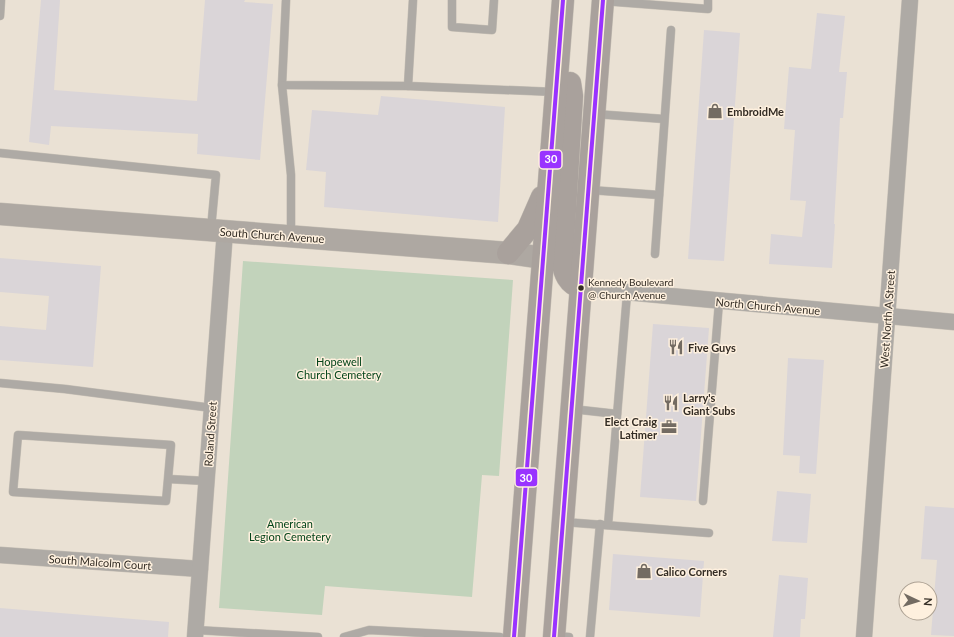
<svg xmlns="http://www.w3.org/2000/svg" width="954" height="637" font-family="Lato,sans-serif">
<style>
.green{fill:#c2d3bb}
.building{fill:#dad5d8}
.lines{fill:none;stroke-linecap:round;stroke-linejoin:round}
.lane-casing{stroke:#c7c0b6;stroke-width:9}
.street-casing{stroke:#c7c0b6;stroke-width:17}
.secondary-casing{stroke:#c7c0b6;stroke-width:23}
.primary-casing{stroke:#c7c0b6;stroke-width:23}
.lane{stroke:#aeaaa5;stroke-width:8}
.street{stroke:#aeaaa5;stroke-width:16}
.secondary{stroke:#aea8a2;stroke-width:22}
.primary{stroke:#a9a19c;stroke-width:22}
.bus-1-casing{stroke:#fef0de;stroke-width:7}
.bus-1{stroke:#93f;stroke-width:4}
.bus-dot{fill:#332c24;stroke:#fef0de;stroke-width:1.5}
.labels{text-anchor:middle;dominant-baseline:central;stroke-width:3;stroke-linejoin:round;paint-order:stroke}
.bus-label{font-size:10px;fill:#332c24;stroke:#fef0de;text-anchor:start}
.poi-label{font-size:11px;font-weight:bold;fill:#332c24;stroke:#fef0de;text-anchor:start}
.street-label{font-size:11px;fill:#332c24;stroke:#fef0de}
.park-label{font-size:11px;fill:#034419;stroke:#fef0de}
.line-badge{stroke:#fef0de;stroke-width:1.5}
.badge-label{font-size:11px;text-anchor:middle;font-weight:bold;fill:#fff}
</style>
<rect width="100%" height="100%" fill="#eae1d4"/>
<polygon class="green" points="243,261 513,280 499,476 482,475 472,597 325,586 322,615 219,608"/>
<g class="building">
<polygon points="41,0 60,0 54,90 197,101 205,0 245,0 244,2 273,4 260,160 197,154 198,134 51,126 49,145 29,142"/>
<polygon points="817,13 845,16 839,72 847,72 843,118 840,118 834,224 835,224 832,268 769,264 771,234 802,237 806,201 790,200 795,130 784,129 789,67 811,69"/>
<polygon points="704,30 740,33 724,261 688,259"/>
<polygon points="381,96 505,107 498,222 324,207 326,172 306,170 312,110 378,115"/>
<polygon points="0,258 101,266 93,367 0,360 0,326 46,330 49,296 0,292"/>
<polygon points="653,324 709,328 696,501 640,497"/>
<polygon points="788,358 824,360 816,474 799,473 800,456 783,455"/>
<polygon points="777,491 811,494 807,543 772,541"/>
<polygon points="925,506 954,508 954,636 931,635 937,560 921,559"/>
<polygon points="613,554 704,561 700,617 609,610"/>
<polygon points="779,575 808,578 805,619 801,619 800,637 773,637"/>
<polygon points="0,608 169,622 168,637 0,637"/>
</g>
<g class="lines">
<defs>
<g id="lane">
<polyline points="286,0 282,85 408,86"/>
<polyline points="413,0 408,86 555,92"/>
<polyline points="452,0 452,27 492,30 494,0"/>
<polyline points="603,1 708,9 708,0"/>
<polyline points="0,16 1,0"/>
<polyline points="282,85 291,175 291,236"/>
<polyline points="595,114 664,119"/>
<polyline points="0,153 216,175 211,229"/>
<polyline points="590,190 659,195"/>
<polyline points="655,254 671,30"/>
<polyline points="0,383 65,389 212,408"/>
<polyline points="572,409 617,414"/>
<polyline points="168,479 166,501 13,492 18,435 171,445 168,479 206,481"/>
<polyline points="703,501 719,302"/>
<polyline points="564,522 709,533"/>
<polyline points="608,525 627,294"/>
<polyline points="196,630 318,637"/>
<polyline points="554,636 569,637"/>
<polyline points="344,637 369,630 500,637"/>
<polyline points="590,637 600,524"/>
</g>
<g id="street">
<polyline points="582,288 954,322"/>
<polyline points="0,555 200,569"/>
<polyline points="195,637 225,231"/>
<polyline points="864,637 910,0"/>
</g>
<polyline id="secondary" points="0,214 508,253 544,258"/>
<g id="primary">
<path d="M570,83L572,96L562,260C564,273 568,284 582,288"/>
<polyline points="508,253 528,229 542,197"/>
<polyline points="514,637 563,0"/>
<polyline points="554,637 603,0"/>
</g>
</defs>
<use href="#lane" class="lane-casing"/>
<use href="#street" class="street-casing"/>
<use href="#secondary" class="secondary-casing"/>
<use href="#primary" class="primary-casing"/>
<use href="#lane" class="lane"/>
<use href="#street" class="street"/>
<use href="#secondary" class="secondary"/>
<use href="#primary" class="primary"/>
<defs>
<g id="bus-1">
<polyline points="514,637 563,0"/>
<polyline points="554,637 603,0"/>
</g>
</defs>
<use href="#bus-1" class="bus-1-casing"/>
<use href="#bus-1" class="bus-1"/>
</g>
<defs>
<symbol id="shop-bare" viewBox="-9 -9 18 18"><path d="M-5-2.5h2.3a2.7 3.5 0 0 1 5.4 0H5L5.5 6h-11ZM-1.5-2.5h3a1.5 2.3 0 0 0-3 0Z" fill="#736b62" stroke="#fef0de" stroke-width="2.5" paint-order="stroke"/></symbol>
<symbol id="restaurant-bare" viewBox="-9 -9 18 18"><path d="M-5-6h1v4h1v-4h1v4h1v-4h1v5L-1.5 .5V6h-2V.5L-5-1ZM5-6V6H3V1.5H1.5Q1.5-4 5-6Z" fill="#736b62" stroke="#fef0de" stroke-width="2.5" paint-order="stroke"/></symbol>
<symbol id="office-bare" viewBox="-9 -9 18 18"><path d="M-6-3h4V-5.5h4V-3h4V5H-6ZM-1-4.5V-3h2v-1.5ZM-6 0V1H6V0Z" fill="#736b62" stroke="#fef0de" stroke-width="2.5" paint-order="stroke"/></symbol>
</defs>
<g fill-rule="evenodd">
<use href="#shop-bare" x="704" y="100" width="22" height="22"/>
<use href="#restaurant-bare" x="665" y="336" width="22" height="22"/>
<use href="#restaurant-bare" x="660" y="392" width="22" height="22"/>
<use href="#office-bare" x="658" y="416" width="22" height="22"/>
<use href="#shop-bare" x="633" y="560" width="22" height="22"/>
</g>
<circle class="bus-dot" cx="581" cy="288" r="3.5"/>
<g class="labels">
<g class="bus-label">
<text x="588" y="282">Kennedy Boulevard<tspan x="588" dy="13">@ Church Avenue</tspan></text>
</g>
<g class="poi-label">
<text x="727" y="111">EmbroidMe</text>
<text x="688" y="347">Five Guys</text>
<text x="683" y="397">Larry's<tspan x="683" dy="13">Giant Subs</tspan></text>
<text x="657" y="421" text-anchor="end">Elect Craig<tspan x="657" dy="13">Latimer</tspan></text>
<text x="656" y="571">Calico Corners</text>
</g>
<g class="street-label">
<text transform="translate(272 235) rotate(4)">South Church Avenue</text>
<text transform="translate(768 306) rotate(5)">North Church Avenue</text>
<text transform="translate(887 319) rotate(-86)">West North A Street</text>
<text transform="translate(210 434) rotate(-86)">Roland Street</text>
<text transform="translate(100 562) rotate(4)">South Malcolm Court</text>
</g>
<g class="park-label">
<text x="339" y="361">Hopewell<tspan x="339" dy="13">Church Cemetery</tspan></text>
<text x="290" y="523">American<tspan x="290" dy="13">Legion Cemetery</tspan></text>
</g>
</g>
<g class="line-badge">
<rect x="539" y="150" width="23" height="19" rx="4" fill="#93f"/>
<rect x="515" y="468" width="23" height="19" rx="4" fill="#93f"/>
</g>
<g class="badge-label">
<text x="551" y="163">30</text>
<text x="526" y="482">30</text>
</g>
<g transform="translate(918 601) rotate(94)"><circle r="19" fill="#fef0de" stroke="#ada294"/>
<path d="M0-3L7 15L0 10L-7 15Z" fill="#736b62"/>
<text y="-6" font-size="11" font-weight="bold" text-anchor="middle" fill="#332c24">N</text>
</g>
</svg>
